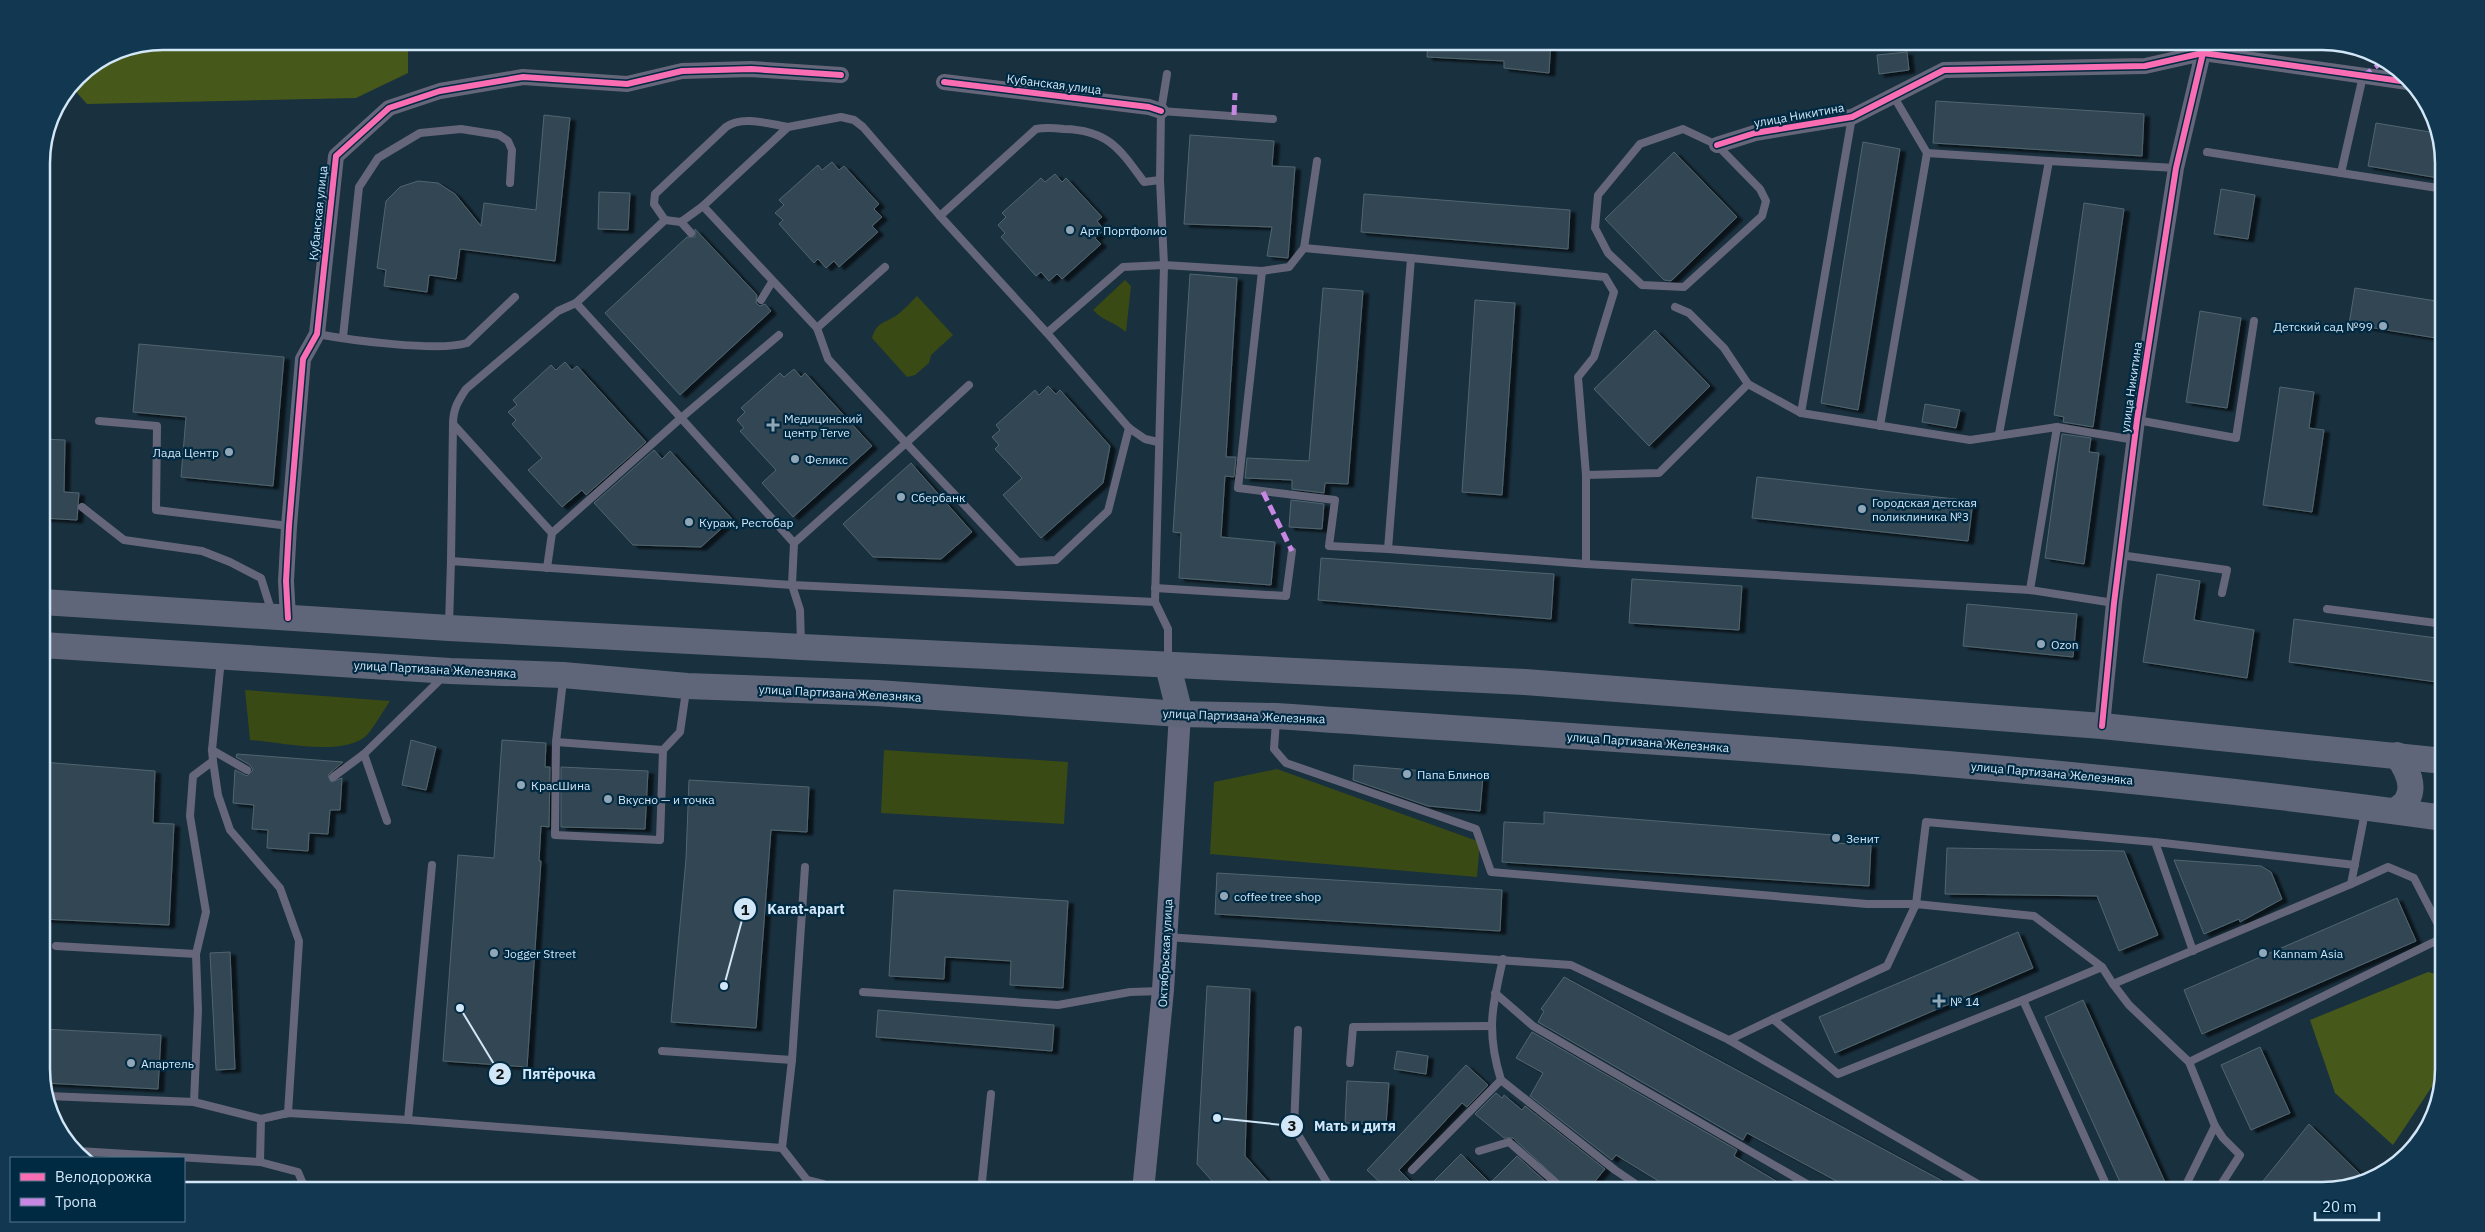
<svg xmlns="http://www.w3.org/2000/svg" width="2485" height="1232" font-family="'IBM Plex Sans',sans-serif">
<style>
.green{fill:#3a4a14}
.forest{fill:#47581b}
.building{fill:#324752;stroke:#51656f;filter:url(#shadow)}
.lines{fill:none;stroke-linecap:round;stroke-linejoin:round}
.lane{stroke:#66667a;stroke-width:8}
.street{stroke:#66667a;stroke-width:16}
.secondary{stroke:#65677e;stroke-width:22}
.primary{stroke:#606679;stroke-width:26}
.quiet{stroke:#c787e3;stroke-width:5;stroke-dasharray:10 5;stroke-linecap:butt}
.cycleway-casing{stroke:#002942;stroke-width:9}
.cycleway{stroke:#f96db3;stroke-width:6}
.poi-dot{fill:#91a6b6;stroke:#002942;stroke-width:2}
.labels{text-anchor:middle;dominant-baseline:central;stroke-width:4.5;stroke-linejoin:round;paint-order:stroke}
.street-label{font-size:12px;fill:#d1e6f7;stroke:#002942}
.poi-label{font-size:12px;fill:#d1e6f7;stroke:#002942;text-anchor:start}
.rim{fill:none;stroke:#d1e6f7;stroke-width:2.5}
.leader{fill:none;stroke:#d1e6f7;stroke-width:2}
.callout-dot{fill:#d1e6f7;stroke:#002942;stroke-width:2}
.mark-label{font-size:15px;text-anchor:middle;font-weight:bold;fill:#111}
.callout-label{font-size:14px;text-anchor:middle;font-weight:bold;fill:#d1e6f7;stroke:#002942;stroke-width:4.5;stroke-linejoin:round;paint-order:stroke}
</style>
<defs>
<filter id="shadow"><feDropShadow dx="5.5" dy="3" stdDeviation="1" flood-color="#0009"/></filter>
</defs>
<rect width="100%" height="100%" fill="#19303e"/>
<g class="green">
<path d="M1125,280L1131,286L1126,332C1115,322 1103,321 1093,310Z"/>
<path d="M917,296L953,335L931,355L929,363L915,375L907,377L872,338C877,321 886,323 897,315C904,310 911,302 917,296Z"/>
<path d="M245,690L390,701C383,711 376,724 368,734C346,758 280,742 250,740Z"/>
<polygon points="884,750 1068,762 1064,824 881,813"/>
<polygon points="1277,769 1480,842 1477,877 1210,854 1214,782"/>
</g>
<g class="forest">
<polygon points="163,41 408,41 408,73 356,98 87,104 71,86 77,77 117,50"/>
<polygon points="2428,972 2444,976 2443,1070 2393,1145 2335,1093 2310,1020"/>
</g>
<g class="building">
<polygon points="1428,41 1551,41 1549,73 1504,68 1504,61 1427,57"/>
<polygon points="1907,52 1909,70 1879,74 1877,55"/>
<polygon points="1936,101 2144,114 2142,156 1933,143"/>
<polygon points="544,115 570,118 555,261 460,249 456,279 429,275 427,292 384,286 386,270 377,268 386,201 400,187 418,181 438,183 455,194 481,226 484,203 536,210"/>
<polygon points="2376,123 2436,133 2444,156 2444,179 2368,166"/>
<polygon points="1190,135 1274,141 1272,166 1295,167 1288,258 1267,256 1272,227 1184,224"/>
<polygon points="1863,142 1900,149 1858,410 1821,403"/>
<polygon points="1674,152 1737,217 1671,281 1664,280 1605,219"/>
<polygon points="832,162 839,170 844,166 879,204 874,209 882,217 872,226 878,232 839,267 834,261 826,268 818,259 814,263 779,224 783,220 775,213 784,205 779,200 818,165 822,170"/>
<polygon points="1055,174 1062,182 1066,178 1102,217 1097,221 1104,230 1095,238 1101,244 1062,279 1057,274 1049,281 1041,272 1036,276 1001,237 1005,233 998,225 1006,217 1002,213 1041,178 1045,182"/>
<polygon points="2221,189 2255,195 2248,239 2214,234"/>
<polygon points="599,192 630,193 628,230 598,229"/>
<polygon points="1364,194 1570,210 1568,249 1361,232"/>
<polygon points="2084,203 2124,209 2093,427 2063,422 2064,417 2054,415"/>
<polygon points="695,229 757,295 756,303 760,306 765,304 771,311 680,395 605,313 687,237 695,237"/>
<polygon points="1190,274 1237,278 1226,457 1236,457 1234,477 1225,476 1221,537 1275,542 1271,585 1179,578 1181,533 1173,532"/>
<polygon points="1323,288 1363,291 1348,484 1325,483 1324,493 1292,489 1292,480 1245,478 1247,458 1309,461"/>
<polygon points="2355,288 2442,302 2436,338 2349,324"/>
<polygon points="1475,300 1515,303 1502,495 1462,492"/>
<polygon points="2200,311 2241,318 2227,408 2186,402"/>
<polygon points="1655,330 1710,386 1649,446 1594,389"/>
<polygon points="139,344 284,357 273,486 181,477 186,417 133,412"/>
<polygon points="565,362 572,370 577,366 646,442 586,495 582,490 562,507 528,470 542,458 512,424 516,420 508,412 517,405 513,400 551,365 556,370"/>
<polygon points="794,369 801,377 805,373 872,446 793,517 762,483 776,470 740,431 744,428 737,420 745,412 741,408 780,373 784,377"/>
<polygon points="1048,386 1056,394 1060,390 1110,446 1103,483 1041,538 1003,495 1022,478 995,449 999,445 992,437 1000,430 996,425 1035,390 1039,395"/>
<polygon points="2280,387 2314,392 2309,428 2324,430 2312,512 2263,505"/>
<polygon points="1925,404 1960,410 1956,428 1922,422"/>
<polygon points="2062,434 2091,438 2089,452 2099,453 2084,564 2045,558"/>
<polygon points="42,439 65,440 64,492 79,493 77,520 42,518"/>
<polygon points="654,450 662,459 670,451 732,519 701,547 633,545 594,503"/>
<polygon points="911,463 972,532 941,559 873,557 843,524"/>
<polygon points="1757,477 1973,501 1968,541 1752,518"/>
<polygon points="1291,500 1324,504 1322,529 1289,527"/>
<polygon points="1321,558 1554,574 1551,619 1318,600"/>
<polygon points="2157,574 2200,581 2194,620 2254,630 2247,678 2143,662"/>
<polygon points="1632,579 1742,586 1739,630 1629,623"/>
<polygon points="1967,604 2077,614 2073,657 1963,646"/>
<polygon points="2294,619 2444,639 2444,683 2289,662"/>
<polygon points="411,740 436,747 426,790 402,785"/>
<polygon points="502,740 546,743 545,767 550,767 549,827 541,826 539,861 541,861 527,1067 443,1061 458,855 494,858"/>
<polygon points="237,754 343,762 328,775 331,782 342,778 340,810 330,810 328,834 309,833 308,851 267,848 268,830 252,829 254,805 233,803 235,770 247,776 253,770 250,765 236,757"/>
<polygon points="42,762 155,771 153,823 174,824 169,925 42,919"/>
<polygon points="1354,765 1483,776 1480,811 1428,806 1353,780"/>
<polygon points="561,767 648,771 645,829 561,827"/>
<polygon points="689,780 809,787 807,832 771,830 756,1028 671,1022 686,859"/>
<polygon points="1544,812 1833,835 1833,843 1871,845 1869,886 1502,862 1504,822 1544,824"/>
<polygon points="1947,848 2124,851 2158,935 2119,951 2097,896 1945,894"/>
<polygon points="2174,860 2261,866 2271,872 2282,899 2240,922 2239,919 2204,934"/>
<polygon points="1217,873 1502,890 1500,931 1215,914"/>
<polygon points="894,890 1068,901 1063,988 1010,985 1011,961 945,957 944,979 889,976"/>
<polygon points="2397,898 2416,941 2202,1034 2184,990"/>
<polygon points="2018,932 2033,968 1835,1053 1819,1017"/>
<polygon points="230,952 235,1069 216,1070 210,953"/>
<polygon points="1564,977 1961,1191 1855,1191 1747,1133 1743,1140 1538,1022 1544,1011 1541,1009"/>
<polygon points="1207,986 1250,989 1245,1156 1276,1191 1221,1191 1197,1164"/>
<polygon points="2083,1000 2169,1191 2124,1191 2045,1017"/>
<polygon points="878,1010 1054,1025 1052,1051 876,1037"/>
<polygon points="42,1029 161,1035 158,1089 44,1083 42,1077"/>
<polygon points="1532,1032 1737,1150 1734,1156 1793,1191 1675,1191 1616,1155 1612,1160 1530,1096 1543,1073 1516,1058"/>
<polygon points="2260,1047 2290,1113 2251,1130 2221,1065"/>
<polygon points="1397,1051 1428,1056 1426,1074 1394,1069"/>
<polygon points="1466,1065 1488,1085 1467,1107 1462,1103 1399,1170 1420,1191 1389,1191 1367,1170"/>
<polygon points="1347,1081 1389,1083 1386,1125 1345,1123"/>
<polygon points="1496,1093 1502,1098 1504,1095 1522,1110 1525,1106 1605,1169 1587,1191 1570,1191 1513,1138 1504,1138 1475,1114"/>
<polygon points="2309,1124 2364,1178 2322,1191 2255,1191"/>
<polygon points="1461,1154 1490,1183 1517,1156 1556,1191 1424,1191"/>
</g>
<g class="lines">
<g class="lane">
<polyline points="1167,74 1161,111 1160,180 1164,265 1155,602 1168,629 1168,661"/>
<polyline points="1161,111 1273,119"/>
<polygon points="1683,129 1717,145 1760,189 1766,201 1762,216 1684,287 1642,285 1608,253 1595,228 1598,195 1640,144"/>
<polyline points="2207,152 2341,173 2363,76"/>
<polyline points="1927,153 2049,161"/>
<polyline points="2341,173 2444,189"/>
<polyline points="703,206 788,127 841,117 854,120 863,127 940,216"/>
<path d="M665,220L654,204L655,194L726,127C742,115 770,124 788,127"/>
<polyline points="681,222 691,233"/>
<polyline points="1304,248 1317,161"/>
<polyline points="1411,258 1605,277 1614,292 1594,357 1578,377 1586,475 1659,473 1748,384"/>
<polyline points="1262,271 1238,488 1335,500 1329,546 1388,549"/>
<polyline points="761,300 772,282"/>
<polyline points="576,303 665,220 681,222 703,206 817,328 828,359 906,443 794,543 792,585 1155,602"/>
<polyline points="1675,307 1689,313 1724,348 1748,384 1801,413 1970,440 2057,427 2135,440"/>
<polyline points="817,328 885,267"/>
<polyline points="1047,333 1123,267 1164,265 1262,271 1289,267 1304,248 1411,258 1388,549 1586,564 2030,590 2114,603"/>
<path d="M317,334C349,340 438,352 467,343L515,297"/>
<polyline points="779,335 681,418 794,543"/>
<polyline points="343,337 359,187 378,158 420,133 461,129 499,135 508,141 512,150 510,183"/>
<polyline points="969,385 906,443 1018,562 1056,560 1108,511 1129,428"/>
<polyline points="1801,413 1852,117"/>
<polyline points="2137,420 2236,438 2254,321"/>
<polyline points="99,421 157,426 156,510 289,526"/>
<polyline points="1880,426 1927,153 1894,97"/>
<polyline points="1999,434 2049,161 2176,168"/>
<path d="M1158,442L1145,439L1129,428L1047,333L940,216L1036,129C1046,127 1055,128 1064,129C1108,130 1120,149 1144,182L1160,180"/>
<polyline points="1586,475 1586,564"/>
<polyline points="82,507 124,540 202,551 230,562 261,578 272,613"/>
<polyline points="2120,555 2227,570 2222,593"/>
<polyline points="451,561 453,424"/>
<path d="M547,568L552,533L453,424C453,409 458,401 466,389L558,311L576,303L681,418L552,533"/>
<polyline points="1155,588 1286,596 1292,551"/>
<polyline points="2030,590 2057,427"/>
<polyline points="2327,609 2444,624"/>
<polyline points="449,624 451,561 792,585 800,610 801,643"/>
<polyline points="563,680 556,742 555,835 660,840 663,750 680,732 686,691"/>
<polyline points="1276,721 1274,749 1286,763 1476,829 1491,872 1867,904 1916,904 1926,822 2155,842 2355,865"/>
<polyline points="556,742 663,750"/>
<polyline points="212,750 247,770"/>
<polyline points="364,754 387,821"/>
<polyline points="213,761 218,795 230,830 280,888 299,941 288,1113 284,1114"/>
<polyline points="333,777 364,754 444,676"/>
<polyline points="2155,842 2193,951"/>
<polyline points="2351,884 2388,867 2414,878 2444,936"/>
<polyline points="1167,937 1571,965 1729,1040 1990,1191"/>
<polyline points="56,946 196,954"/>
<polyline points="2102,967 2034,916 1916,904 1887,966 1773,1019 1838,1074 2023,1000 2109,1191"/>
<polyline points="863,992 1058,1005 1130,992 1161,991"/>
<polyline points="1495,993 1533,1026 1819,1191"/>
<polyline points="2023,1000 2102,967 2113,984"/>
<polyline points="1298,1030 1294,1128 1332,1191"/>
<polyline points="1729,1040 1773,1019"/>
<polyline points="662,1051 792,1060"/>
<polyline points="2189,1062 2444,937"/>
<polyline points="1350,1063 1353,1027 1491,1026"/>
<polyline points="1501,1080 1615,1170 1646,1191"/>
<polyline points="48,1096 194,1102 261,1119 260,1162"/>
<polyline points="194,1102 198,1010 196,954 206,912 190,816 193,776 213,761 212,750 221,659"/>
<polyline points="261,1119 288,1113 408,1120 782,1148 807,1180 823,1184 829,1191"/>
<polyline points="408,1120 432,865"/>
<polyline points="782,1148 792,1060 805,867"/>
<polyline points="78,1151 260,1162 298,1172 306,1191"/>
<polyline points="1479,1151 1509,1142 1565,1191"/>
<polyline points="2398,1160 2434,1111"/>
<path d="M1412,1170L1501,1080C1486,1032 1492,1006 1503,959"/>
<polyline points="981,1191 991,1094"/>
<polyline points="2183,1191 2215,1126"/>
<polyline points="2217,1191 2240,1155 2223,1138 2215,1126 2189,1062 2129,1005 2113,984 2351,884 2365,812"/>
</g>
<g class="street">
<polyline points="944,82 1149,107 1161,111"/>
<polyline points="1717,145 1755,133 1852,117 1944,70 2145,66 2203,53 2408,82"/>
<polyline points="288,618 286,581 289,526 303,359 317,334 336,156 389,108 440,91 523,77 627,84 682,71 751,69 841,75"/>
<polyline points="2102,726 2114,603 2137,420 2176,168 2203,53"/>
</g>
<polyline class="secondary" points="1143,1191 1163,990 1180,714"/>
<g class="primary">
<polyline points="42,602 449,628 802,647 1525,682 2102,726 2444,761"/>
<path d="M42,645L450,671L563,675L687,686L877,693L1180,714L1276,716C1666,743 2056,764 2444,818"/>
<polyline points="1168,666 1180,714"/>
<path d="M2395,811C2399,808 2405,804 2407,800C2416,785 2405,766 2397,755"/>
</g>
<g class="quiet">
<polyline points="2363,76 2384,61"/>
<polyline points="1234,115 1235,93"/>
<polyline points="1263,492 1292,551"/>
</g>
<defs>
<g id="cycleway">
<polyline points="944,82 1149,107 1161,111"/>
<polyline points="1717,145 1755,133 1852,117 1944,70 2145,66 2203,53 2408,82"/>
<polyline points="288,618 286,581 289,526 303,359 317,334 336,156 389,108 440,91 523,77 627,84 682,71 751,69 841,75"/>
<polyline points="2102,726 2114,603 2137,420 2176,168 2203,53"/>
</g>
</defs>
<use href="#cycleway" class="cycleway-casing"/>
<use href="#cycleway" class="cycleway"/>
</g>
<g class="poi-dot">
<circle cx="1070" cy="230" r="5"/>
<circle cx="2383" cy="326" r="5"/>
<path d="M770.5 417.5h5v5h5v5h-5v5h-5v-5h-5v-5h5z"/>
<circle cx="229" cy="452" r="5"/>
<circle cx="795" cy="459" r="5"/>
<circle cx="901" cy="497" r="5"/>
<circle cx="1862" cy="509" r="5"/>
<circle cx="689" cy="522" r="5"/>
<circle cx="2041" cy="644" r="5"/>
<circle cx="1407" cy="774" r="5"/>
<circle cx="521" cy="785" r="5"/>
<circle cx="608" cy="799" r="5"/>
<circle cx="1836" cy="838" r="5"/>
<circle cx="1224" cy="896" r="5"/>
<circle cx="494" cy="953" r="5"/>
<circle cx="2263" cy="953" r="5"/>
<path d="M1936.5 993.5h5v5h5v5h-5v5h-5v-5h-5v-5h5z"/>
<circle cx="131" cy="1063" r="5"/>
</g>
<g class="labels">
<g class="street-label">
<text transform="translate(1054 84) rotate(7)">Кубанская улица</text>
<text transform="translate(1799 115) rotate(-10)">улица Никитина</text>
<text transform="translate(318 213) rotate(-84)">Кубанская улица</text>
<text transform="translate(2131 387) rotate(-82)">улица Никитина</text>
<text transform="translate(435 669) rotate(3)">улица Партизана Железняка</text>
<text transform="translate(840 693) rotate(3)">улица Партизана Железняка</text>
<text transform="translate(1244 716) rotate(2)">улица Партизана Железняка</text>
<text transform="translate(1648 742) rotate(4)">улица Партизана Железняка</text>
<text transform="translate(2052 773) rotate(5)">улица Партизана Железняка</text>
<text transform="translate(1165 953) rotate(-87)">Октябрьская улица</text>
</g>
<g class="poi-label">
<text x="1080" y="230">Арт Портфолио</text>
<text x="2373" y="326" text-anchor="end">Детский сад №99</text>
<text x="784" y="418">Медицинский<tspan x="784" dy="14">центр Terve</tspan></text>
<text x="219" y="452" text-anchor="end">Лада Центр</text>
<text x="805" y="459">Феликс</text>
<text x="911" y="497">Сбербанк</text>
<text x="1872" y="502">Городская детская<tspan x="1872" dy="14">поликлиника №3</tspan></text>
<text x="699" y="522">Кураж, Рестобар</text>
<text x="2051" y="644">Ozon</text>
<text x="1417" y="774">Папа Блинов</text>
<text x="531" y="785">КрасШина</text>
<text x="618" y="799">Вкусно — и точка</text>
<text x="1846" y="838">Зенит</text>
<text x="1234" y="896">coffee tree shop</text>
<text x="504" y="953">Jogger Street</text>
<text x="2273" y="953">Kannam Asia</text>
<text x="1950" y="1001">№ 14</text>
<text x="141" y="1063">Апартель</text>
</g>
</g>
<path d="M0 0H2485V1232H0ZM163 50H2322A113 113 0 0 1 2435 163V1069A113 113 0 0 1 2322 1182H163A113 113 0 0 1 50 1069V163A113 113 0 0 1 163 50Z" fill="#113850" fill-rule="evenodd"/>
<path class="rim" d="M163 50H2322A113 113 0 0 1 2435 163V1069A113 113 0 0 1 2322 1182H163A113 113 0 0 1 50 1069V163A113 113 0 0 1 163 50Z"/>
<path class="leader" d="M724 986L745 909M460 1008L500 1074M1217 1118L1292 1126"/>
<g class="callout-dot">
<circle cx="724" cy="986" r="5"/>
<circle cx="460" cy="1008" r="5"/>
<circle cx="1217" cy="1118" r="5"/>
<circle cx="745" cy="909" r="12"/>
<circle cx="500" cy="1074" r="12"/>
<circle cx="1292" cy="1126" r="12"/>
</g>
<g class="mark-label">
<text x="745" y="915">1</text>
<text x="500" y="1079">2</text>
<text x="1292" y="1131">3</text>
</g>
<g class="callout-label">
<text x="806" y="914">Karat-apart</text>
<text x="559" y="1079">Пятёрочка</text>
<text x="1355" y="1131">Мать и дитя</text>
</g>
<rect x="10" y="1157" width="175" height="65" fill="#002942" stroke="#54758a"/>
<rect x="20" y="1173" width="25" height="8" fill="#f96db3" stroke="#54758a"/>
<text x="55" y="1182" font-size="15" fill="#d1e6f7">Велодорожка</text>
<rect x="20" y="1198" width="25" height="8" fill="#c787e3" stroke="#54758a"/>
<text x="55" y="1207" font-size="15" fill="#d1e6f7">Тропа</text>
<path d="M2315 1212v8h64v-8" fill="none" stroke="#d1e6f7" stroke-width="2.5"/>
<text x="2322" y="1212" font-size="15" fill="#d1e6f7" stroke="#002942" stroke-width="4" paint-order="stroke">20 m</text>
</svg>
